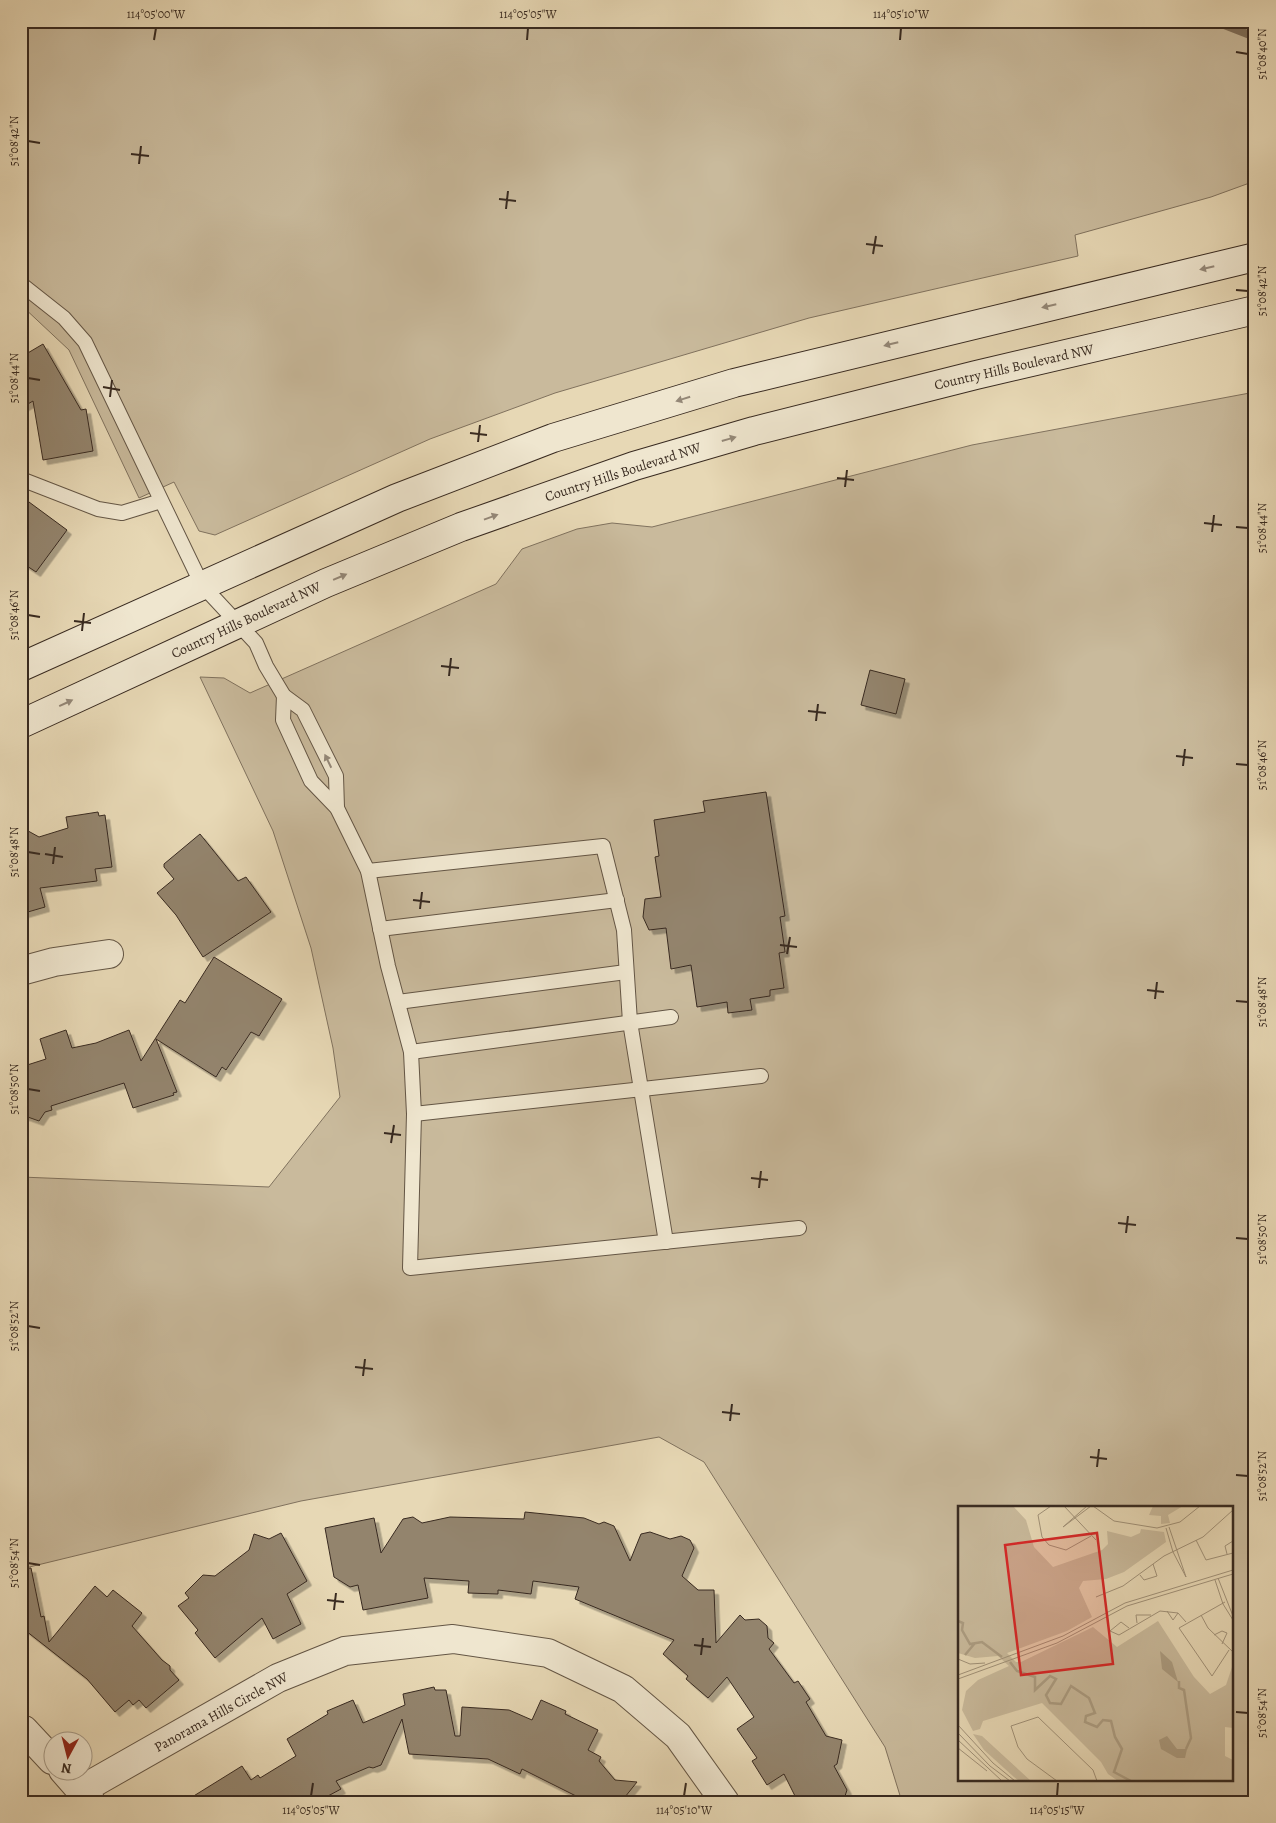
<svg xmlns="http://www.w3.org/2000/svg" width="1276" height="1823" font-family="Alegreya,serif">
<style>
.green{fill:#c9ba9c;stroke:#80725e;fill-rule:evenodd}
.lines{fill:none;stroke-linecap:round;stroke-linejoin:round}
.stream{stroke:#7e6f5b;stroke-width:8}
.building{fill:#93846d;stroke:#382a20;filter:url(#shadow)}
.service-casing{stroke:#645645;stroke-width:16}
.minor-casing{stroke:#645645;stroke-width:30}
.secondary-casing{stroke:#382a20;stroke-width:30}
.service{stroke:#efe6cf;stroke-width:14}
.minor{stroke:#efe6cf;stroke-width:28}
.secondary{stroke:#efe6cf;stroke-width:28}
.oneway{fill:#948878}
.ticks{fill:none;stroke:#382a20;stroke-width:2}
.labels{text-anchor:middle;dominant-baseline:central;stroke-width:5;stroke-linejoin:round;paint-order:stroke}
.street-label{font-size:14px;fill:#382a20;stroke:#efe6cf}
.inset-river{fill:none;stroke:#ac9d82;stroke-width:2.5}
.inset-road{fill:none;stroke:#a19279;stroke-width:1}
.view{fill:#d62828;fill-opacity:0.15;stroke:#d62828;stroke-width:2.5}
.inset-edge{fill:none;stroke:#382a20;stroke-width:2.5}
.neatline{fill:none;stroke:#382a20;stroke-width:2}
.ticks-label{font-size:12px;text-anchor:middle;fill:#382a20}
</style>
<defs>
<filter id="shadow"><feDropShadow dx="4.5" dy="4.5" stdDeviation="0" flood-color="#0004"/></filter>
</defs>
<rect width="100%" height="100%" fill="#e7d8b5"/>
<filter id="stains"><feTurbulence type="fractalNoise" baseFrequency=".004" numOctaves="4"/><feColorMatrix values="0 0 0 0 .2 0 0 0 0 .09 0 0 0 0 .02 0 0 0 .5 -.17"/></filter>
<radialGradient id="worn" r=".72"><stop offset=".6" stop-color="#630" stop-opacity="0"/><stop offset="1" stop-color="#630" stop-opacity=".3"/></radialGradient>
<g class="green">
<polygon points="21,21 1255,21 1255,181 1211,197 1075,235 1078,256 809,318 555,393 430,439 215,535 199,531 174,482 139,498 69,350 21,305"/>
<path d="M1255,392V1802H902L885,1747L704,1462L659,1437L301,1501L21,1569V1177L269,1187L340,1097L333,1048L311,948L273,831L200,677L224,678L250,693L496,584L522,549L577,529L612,523L652,527L972,445ZM960,1507H1232V1779H960Z"/>
</g>
<g class="lines">
<polyline class="stream" points="1214,21 1255,37"/>
</g>
<g class="building">
<polygon points="43,344 81,410 86,409 93,451 43,460 33,401 21,408 21,357"/>
<polygon points="29,502 67,530 36,572 21,562 21,513"/>
<polygon points="870,670 905,679 896,714 861,705"/>
<polygon points="766,792 785,916 780,917 785,952 779,953 784,988 770,990 770,996 750,999 752,1010 728,1013 727,1002 697,1007 691,965 671,969 666,928 649,930 643,917 645,899 661,897 655,857 659,856 654,820 705,812 703,801"/>
<polygon points="98,812 99,816 105,815 112,867 95,869 97,881 40,888 45,907 21,914 21,827 39,837 68,828 66,817"/>
<polygon points="200,834 238,881 246,877 271,912 203,957 176,915 157,893 174,879 164,867 164,864"/>
<polygon points="214,957 282,999 259,1036 251,1032 226,1070 222,1067 216,1077 156,1039 177,1092 173,1093 174,1095 133,1108 124,1083 51,1106 52,1110 45,1112 39,1121 25,1116 21,1117 21,1067 46,1059 40,1039 66,1030 72,1048 96,1043 129,1030 141,1061 180,1000 185,1003"/>
<polygon points="525,1512 584,1518 599,1524 604,1522 614,1526 630,1561 641,1534 650,1532 670,1539 681,1536 690,1540 694,1548 682,1576 698,1590 714,1590 716,1643 740,1615 745,1620 759,1619 767,1626 768,1638 774,1643 769,1649 794,1683 798,1681 810,1699 806,1702 826,1736 842,1740 837,1764 834,1766 847,1790 843,1802 798,1802 784,1774 767,1785 752,1761 757,1758 737,1729 754,1717 727,1677 708,1698 686,1679 688,1676 663,1654 674,1640 575,1599 579,1587 533,1581 531,1594 498,1590 498,1594 468,1593 469,1581 424,1578 428,1598 363,1610 358,1585 350,1587 334,1577 325,1528 374,1518 381,1553 403,1519 413,1517 422,1523 450,1517 524,1519"/>
<polygon points="281,1533 307,1581 287,1594 301,1624 273,1639 262,1618 215,1658 195,1633 198,1630 178,1606 189,1598 185,1593 203,1575 215,1576 249,1550 254,1534 269,1539"/>
<polygon points="31,1568 41,1617 44,1616 49,1642 95,1586 107,1597 113,1590 142,1613 132,1626 162,1660 170,1666 170,1670 179,1680 146,1708 139,1700 133,1705 129,1700 115,1712 87,1679 21,1627 21,1569"/>
<polygon points="434,1687 435,1690 446,1690 455,1736 460,1736 462,1707 509,1710 532,1720 541,1700 566,1711 565,1714 598,1730 588,1750 601,1757 599,1761 615,1780 637,1782 621,1802 588,1802 522,1769 520,1774 488,1759 409,1754 402,1719 381,1765 373,1768 369,1767 336,1781 341,1789 328,1796 331,1802 184,1802 242,1766 251,1780 258,1775 260,1778 296,1756 287,1739 328,1714 327,1711 353,1700 363,1723 405,1705 403,1694"/>
</g>
<g class="lines">
<defs>
<g id="service">
<polyline points="21,284 64,318 85,342 202,585 256,643 266,666 284,696 303,710 336,776 337,808"/>
<polyline points="21,479 98,509 122,513 161,501"/>
<polyline points="284,696 283,720 311,781 337,808 368,871 388,966 411,1052 414,1114 410,1268 799,1228"/>
<polyline points="368,871 603,846 624,930 630,1022 666,1242"/>
<polyline points="380,929 617,900"/>
<polyline points="398,1002 626,972"/>
<polyline points="411,1052 671,1017"/>
<polyline points="414,1114 761,1076"/>
</g>
<g id="minor">
<polyline points="21,971 54,962 109,954"/>
<polyline points="24,1730 52,1760"/>
<polyline points="63,1770 91,1802"/>
<polyline points="81,1790 278,1678 345,1651 453,1639 548,1653 623,1689 678,1736 725,1802"/>
</g>
<g id="secondary">
<polyline points="21,667 397,498 553,438 734,383 1255,257"/>
<polyline points="21,724 326,583 461,527 634,466 754,431 976,375 1255,310"/>
</g>
</defs>
<use href="#service" class="service-casing"/>
<use href="#minor" class="minor-casing"/>
<use href="#secondary" class="secondary-casing"/>
<use href="#service" class="service"/>
<use href="#minor" class="minor"/>
<use href="#secondary" class="secondary"/>
</g>
<defs><path id="oneway-solid" d="M-6-.8H1V-3.2L6.5 0L1 3.2V.8H-6Z" transform="scale(1.25)"/></defs>
<g class="oneway">
<use href="#oneway-solid" transform="translate(1207 268) rotate(167)"/>
<use href="#oneway-solid" transform="translate(1049 306) rotate(167)"/>
<use href="#oneway-solid" transform="translate(891 344) rotate(166)"/>
<use href="#oneway-solid" transform="translate(683 399) rotate(163)"/>
<use href="#oneway-solid" transform="translate(729 439) rotate(-16)"/>
<use href="#oneway-solid" transform="translate(491 517) rotate(-20)"/>
<use href="#oneway-solid" transform="translate(340 577) rotate(-23)"/>
<use href="#oneway-solid" transform="translate(66 703) rotate(-25)"/>
<use href="#oneway-solid" transform="translate(328 761) rotate(-116)"/>
</g>
<path class="ticks" d="M154,40L156,28M527,40L528,28M900,40L901,28M1236,52L1248,54M28,141L40,143M131,154L149,156M139,164L141,146M499,199L516,201M506,209L508,191M866,244L883,246M873,254L876,236M1236,290L1248,291M28,378L40,380M103,387L120,390M110,397L112,380M470,433L487,435M478,442L480,425M837,478L854,480M845,487L847,470M1204,523L1222,525M1236,527L1248,528M1212,532L1214,515M28,615L40,617M74,621L91,623M82,631L84,613M441,666L459,668M449,676L451,658M808,711L826,713M816,721L818,704M1176,756L1193,758M1236,764L1248,765M1183,766L1185,749M28,852L40,854M45,854L63,857M53,864L55,847M413,900L430,902M420,909L422,892M780,945L797,947M787,954L790,937M1147,990L1164,992M1155,999L1157,982M1236,1001L1248,1002M28,1089L40,1091M384,1133L401,1135M391,1143L394,1125M751,1178L768,1180M759,1188L761,1171M1118,1223L1136,1225M1126,1233L1128,1216M1236,1238L1248,1239M28,1326L40,1328M355,1367L373,1369M363,1376L365,1359M722,1412L740,1414M730,1421L732,1404M1090,1457L1107,1459M1097,1467L1099,1449M1236,1475L1248,1476M28,1563L40,1565M327,1600L344,1602M334,1610L336,1593M694,1645L711,1647M701,1655L703,1638M1236,1712L1248,1713M311,1796L313,1783M684,1796L686,1783M1057,1796L1058,1783"/>
<g class="labels">
<g class="street-label">
<text transform="translate(1014 367) rotate(-13)">Country Hills Boulevard NW</text>
<text transform="translate(623 472) rotate(-18)">Country Hills Boulevard NW</text>
<text transform="translate(246 620) rotate(-25)">Country Hills Boulevard NW</text>
<text transform="translate(221 1712) rotate(-29)">Panorama Hills Circle NW</text>
</g>
</g>
<g transform="translate(958 1506)">
<rect width="275" height="275" fill="#e7d8b5"/>
<path d="M0,0H55L68,14L76,41L95,61L144,44L150,38L149,25L173,31L182,27L183,23L206,26L208,36L166,66L148,73L125,75L121,82L134,111L109,125L49,147L58,156H63L135,121L159,141L200,115L236,171L252,188L268,179L275,158V222L267,221V250L275,254V275H160L150,268L143,256L84,197L25,215L22,223L15,225L4,204L8,185L20,174L51,160L40,150L17,152L0,147ZM195,0H225L210,9L212,17L203,18V10L191,9ZM15,228L24,230L73,275H61L56,271L26,244Z" fill="#c9ba9c"/>
<path d="M202,145L214,156L220,176L204,163ZM209,230L219,243H229L227,252H219L203,243L201,234Z" fill="#ac9d82"/>
<path class="inset-river" d="M0,115L5,117L4,124L12,138L24,136L44,151M7,149L17,137M52,156L59,165L77,171V184L92,170L98,173L88,189L92,197L103,198L113,180L131,192L137,207L128,210L127,216L139,221L145,214L153,215L157,231L164,243L156,266L173,275M221,175V182L226,184L233,232L228,243"/>
<path class="inset-road" d="M93,0L80,9L84,31L91,39L108,44L133,30M106,0L138,34M129,0L105,21L133,0M135,0L156,15L199,22L222,16L242,0M208,22L215,46L228,71L211,21M238,34L248,54L275,47M269,48L267,40L275,35M182,69L186,74L199,70L195,58M260,72L275,110M257,74L265,98L275,114M138,91L165,80L206,50L245,31L275,4M267,96L221,122L254,170L271,144M209,105L215,114L220,107M243,109L250,122L275,146M179,117L178,109H193M171,122L163,116L152,125L161,129L202,105L220,107L228,116M256,129L264,125L269,127L264,138M0,153L12,158L27,157M0,169L105,130L167,97L275,64M0,173L99,137L169,100L275,68M0,219L35,257L57,275M0,227L32,260L52,275M0,234L44,275M0,242L29,265M99,275L69,253L60,241L53,220L80,211L135,264L139,275"/>
<path class="view" d="M139,27L155,158L63,169L47,39Z"/>
<rect width="275" height="275" class="inset-edge"/>
</g>
<rect width="1276" height="1823" fill="none" stroke="#e7d8b5" stroke-width="55"/>
<g transform="translate(68 1756) rotate(187)"><circle r="24" fill="#efe6cf" stroke="#a69b89"/>
<path d="M0-4L9 19L0 12L-9 19Z" fill="#8f2418"/>
<text y="-8" font-size="14" font-weight="bold" text-anchor="middle" fill="#382a20">N</text>
</g>
<rect x="28" y="28" width="1220" height="1768" class="neatline"/>
<g class="ticks-label">
<text x="156" y="18">114°05'00"W</text>
<text x="528" y="18">114°05'05"W</text>
<text x="901" y="18">114°05'10"W</text>
<text transform="translate(1262 54) rotate(-90)" y="4">51°08'40"N</text>
<text transform="translate(14 141) rotate(-90)" y="4">51°08'42"N</text>
<text transform="translate(1262 291) rotate(-90)" y="4">51°08'42"N</text>
<text transform="translate(14 378) rotate(-90)" y="4">51°08'44"N</text>
<text transform="translate(1262 528) rotate(-90)" y="4">51°08'44"N</text>
<text transform="translate(14 615) rotate(-90)" y="4">51°08'46"N</text>
<text transform="translate(1262 765) rotate(-90)" y="4">51°08'46"N</text>
<text transform="translate(14 852) rotate(-90)" y="4">51°08'48"N</text>
<text transform="translate(1262 1002) rotate(-90)" y="4">51°08'48"N</text>
<text transform="translate(14 1089) rotate(-90)" y="4">51°08'50"N</text>
<text transform="translate(1262 1239) rotate(-90)" y="4">51°08'50"N</text>
<text transform="translate(14 1326) rotate(-90)" y="4">51°08'52"N</text>
<text transform="translate(1262 1476) rotate(-90)" y="4">51°08'52"N</text>
<text transform="translate(14 1563) rotate(-90)" y="4">51°08'54"N</text>
<text transform="translate(1262 1713) rotate(-90)" y="4">51°08'54"N</text>
<text x="311" y="1814">114°05'05"W</text>
<text x="684" y="1814">114°05'10"W</text>
<text x="1057" y="1814">114°05'15"W</text>
</g>
<rect width="100%" height="100%" filter="url(#stains)"/>
<rect width="100%" height="100%" fill="url(#worn)"/>
</svg>
